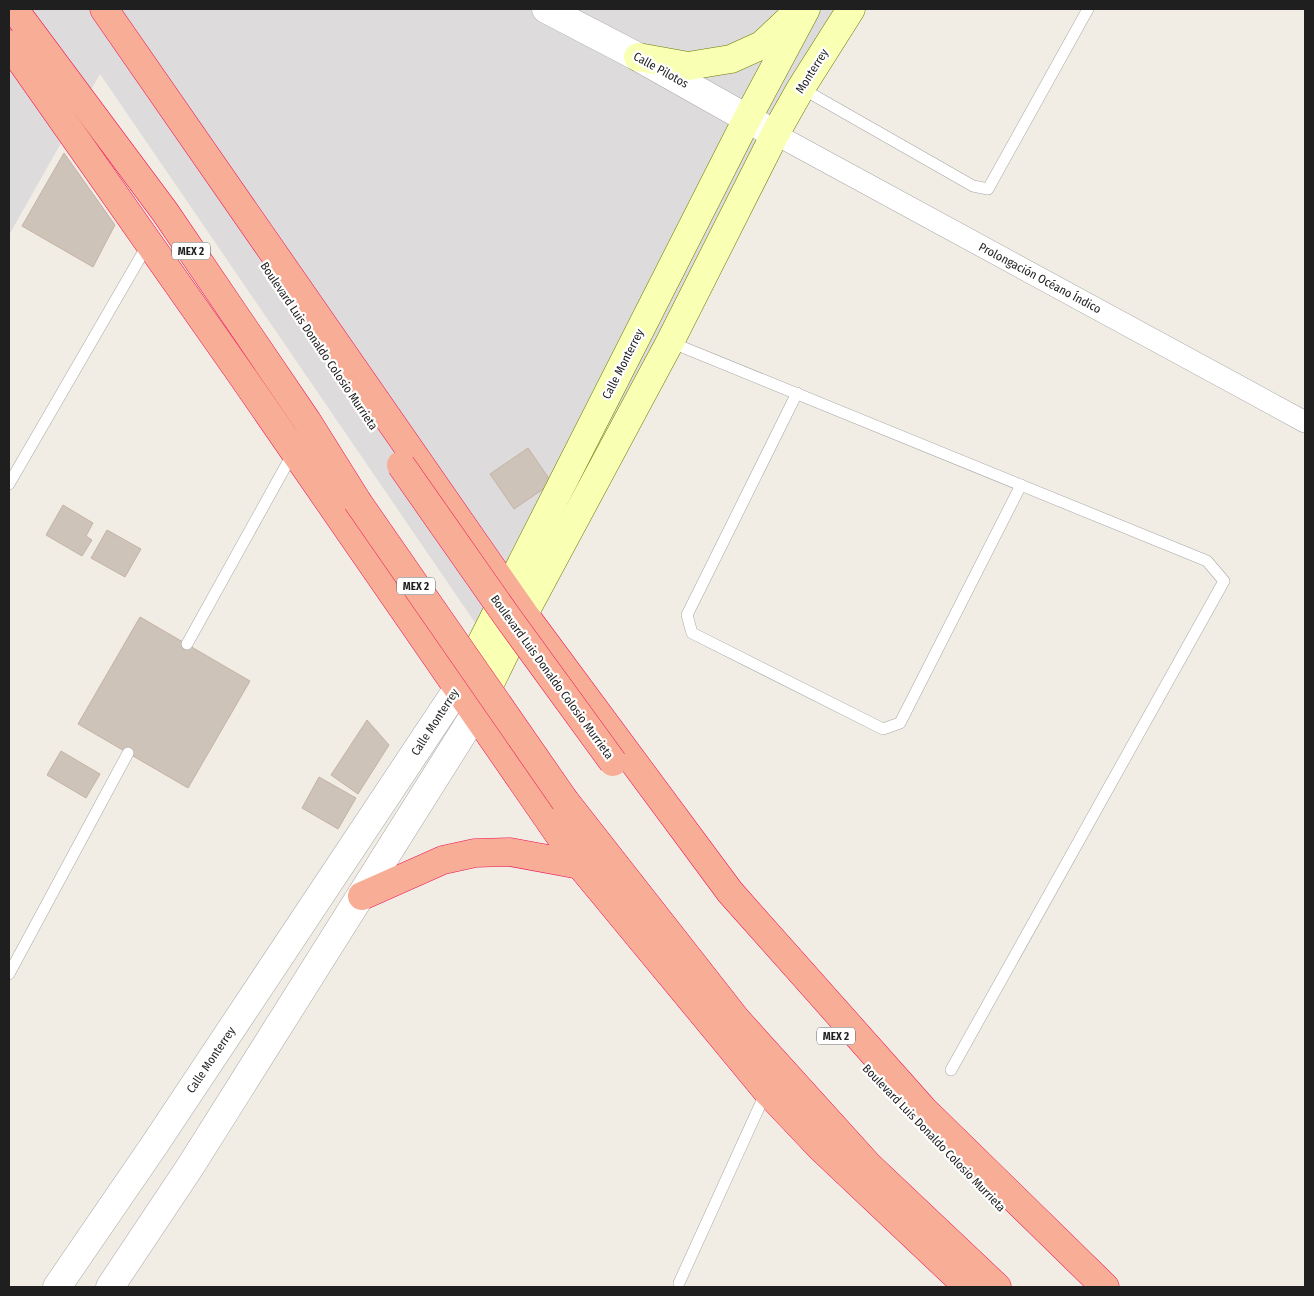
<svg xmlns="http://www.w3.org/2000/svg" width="1314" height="1296" font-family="'Fira Sans Condensed',sans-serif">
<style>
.residential{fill:#dddbdb}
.building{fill:#cdc3b9;stroke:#c4b3a4}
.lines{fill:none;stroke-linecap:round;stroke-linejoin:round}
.service-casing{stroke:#a6a6a6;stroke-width:12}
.minor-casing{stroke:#a6a6a6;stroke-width:22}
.tertiary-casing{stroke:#a6a6a6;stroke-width:29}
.secondary-casing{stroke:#6a7b00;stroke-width:29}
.trunk-casing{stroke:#ed1256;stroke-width:29}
.service{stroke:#fff;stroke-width:11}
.minor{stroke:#fff;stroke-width:21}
.tertiary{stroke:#fff;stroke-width:28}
.secondary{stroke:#f9ffb3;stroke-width:28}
.trunk{stroke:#f8ad97;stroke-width:28}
.trunk-bridge-casing{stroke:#ed1256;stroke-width:29;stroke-linecap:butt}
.trunk-bridge{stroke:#f8ad97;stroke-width:28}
.labels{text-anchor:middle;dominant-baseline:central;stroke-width:4.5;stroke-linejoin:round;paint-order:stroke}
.shield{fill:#fff;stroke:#626262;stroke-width:1}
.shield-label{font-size:11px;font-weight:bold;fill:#1f1f1f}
.street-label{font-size:12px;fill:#1f1f1f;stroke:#fff}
</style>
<rect width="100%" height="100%" fill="#f1ede4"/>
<polygon class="residential" points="9,9 837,9 489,643 100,74 9,235"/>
<g class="building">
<polygon points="64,153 115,225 93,267 22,226"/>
<polygon points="528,448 552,483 514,509 490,474"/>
<polygon points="63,505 93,523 86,536 92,540 82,556 46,535"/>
<polygon points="107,530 141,549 125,577 91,558"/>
<polygon points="140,617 250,681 188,788 78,724"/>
<polygon points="367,720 389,745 358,794 331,775"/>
<polygon points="61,751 100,774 86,798 47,775"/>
<polygon points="319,777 356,798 338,829 302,808"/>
</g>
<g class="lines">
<defs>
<g id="service">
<polyline points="801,88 973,186 988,189 1088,9"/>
<polyline points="670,342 1207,561 1224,581 951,1070"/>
<polyline points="797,393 687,615 692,633 883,729 900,723 1021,485"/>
<polyline points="9,484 148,244"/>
<polyline points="187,644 293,453"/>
<polyline points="9,974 128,753"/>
<polyline points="679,1283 766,1092"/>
</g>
<polyline id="minor" points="775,134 1305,422"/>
<g id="tertiary">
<polyline points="546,9 638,57 775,134"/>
<polyline points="57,1287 155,1144 458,688"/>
<polyline points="110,1287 190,1167 475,714"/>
</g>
<g id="secondary">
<polyline points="638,57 688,66 731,59 762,45 796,13"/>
<polyline points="461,683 747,119 806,9"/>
<polyline points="478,708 524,614 670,342 775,134 801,88 851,9"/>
</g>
<g id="trunk">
<polyline points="14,9 165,212 307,421 357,501"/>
<polyline points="104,9 524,614 730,892 923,1109 1105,1287"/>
<polyline points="9,44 238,370 580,865 766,1090 821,1148 968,1287"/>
<polyline points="565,801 736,1019 868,1165 997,1287"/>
<polyline points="362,896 443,860 475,853 510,852 580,865"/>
</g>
</defs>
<use href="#service" class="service-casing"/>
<use href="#minor" class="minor-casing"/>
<use href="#tertiary" class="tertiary-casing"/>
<use href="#secondary" class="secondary-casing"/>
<use href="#trunk" class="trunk-casing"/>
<use href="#service" class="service"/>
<use href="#minor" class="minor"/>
<use href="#tertiary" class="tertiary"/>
<use href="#secondary" class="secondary"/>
<use href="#trunk" class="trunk"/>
<defs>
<g id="trunk-bridge">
<polyline points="401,465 506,615 613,762"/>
<polyline points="357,501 565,801"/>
</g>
</defs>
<use href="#trunk-bridge" class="trunk-bridge-casing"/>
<use href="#trunk-bridge" class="trunk-bridge"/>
</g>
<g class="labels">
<g class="shield">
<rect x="172" y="242.5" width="38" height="17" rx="4"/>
<rect x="397" y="577.5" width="38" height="17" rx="4"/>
<rect x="817" y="1027.5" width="38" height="17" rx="4"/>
</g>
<g class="shield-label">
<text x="191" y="251">MEX 2</text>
<text x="416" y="586">MEX 2</text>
<text x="836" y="1036">MEX 2</text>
</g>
<g class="street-label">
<text transform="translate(661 70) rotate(29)">Calle Pilotos</text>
<text transform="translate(812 71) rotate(-58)">Monterrey</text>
<text transform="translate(1040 278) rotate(28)">Prolongación Océano Índico</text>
<text transform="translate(319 346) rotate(56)">Boulevard Luis Donaldo Colosio Murrieta</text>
<text transform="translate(623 364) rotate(-63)">Calle Monterrey</text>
<text transform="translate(552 677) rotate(54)">Boulevard Luis Donaldo Colosio Murrieta</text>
<text transform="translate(435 722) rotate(-57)">Calle Monterrey</text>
<text transform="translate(211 1060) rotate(-56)">Calle Monterrey</text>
<text transform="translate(934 1138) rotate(46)">Boulevard Luis Donaldo Colosio Murrieta</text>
</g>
</g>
<rect width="1314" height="1296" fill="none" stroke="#1f1f1f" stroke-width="20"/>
</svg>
